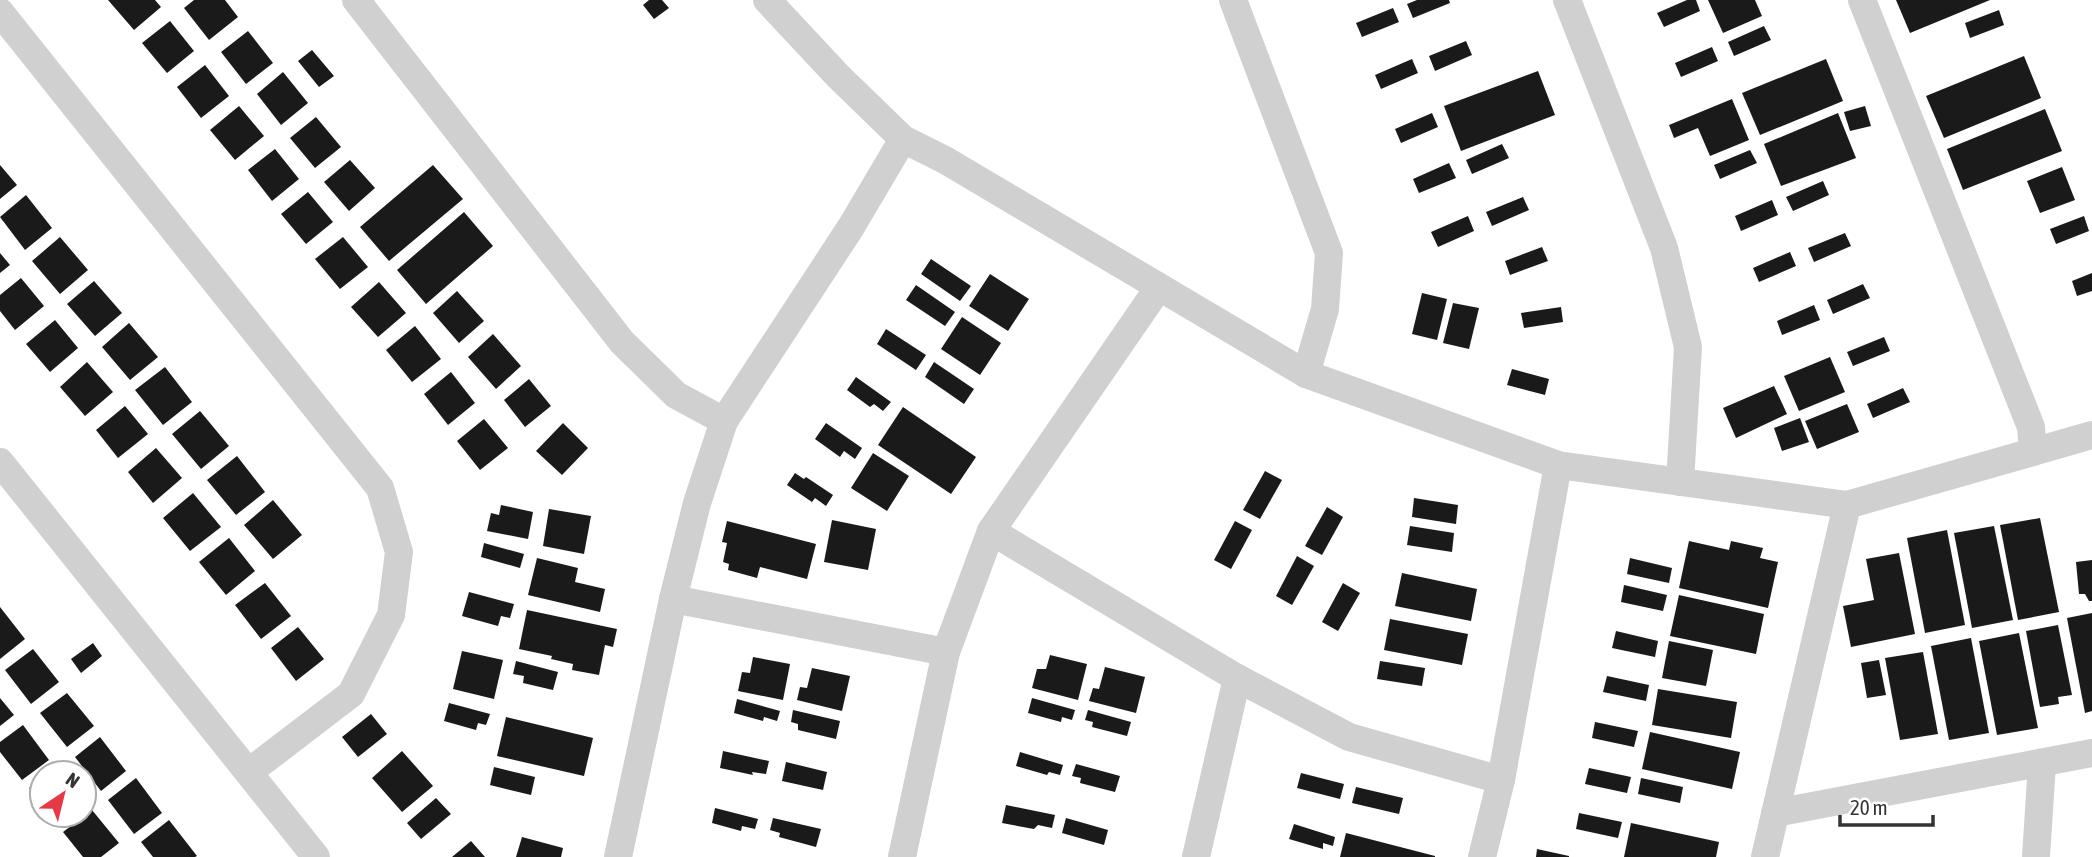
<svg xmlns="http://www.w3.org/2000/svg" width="2092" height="857" font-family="'Asap Condensed',sans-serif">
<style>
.building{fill:#1a1a1a}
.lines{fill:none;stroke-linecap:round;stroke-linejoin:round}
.street{stroke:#d0d0d0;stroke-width:28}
</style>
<rect width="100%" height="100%" fill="#fff"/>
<g class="building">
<polygon points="108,0 155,0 161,7 134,30"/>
<polygon points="194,0 225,0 238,17 209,40 184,8"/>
<polygon points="649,0 662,0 669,8 654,19 643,5"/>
<polygon points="1417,0 1449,0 1450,3 1413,18 1407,4"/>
<polygon points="1687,0 1696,0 1700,11 1664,27 1657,13"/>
<polygon points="1708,0 1755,0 1762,16 1723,33"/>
<polygon points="1896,0 1990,0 1910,33"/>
<polygon points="1393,8 1399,22 1362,37 1356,23"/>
<polygon points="1999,10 2004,25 1970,38 1965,23"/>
<polygon points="170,21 194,51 167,73 142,43"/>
<polygon points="1764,26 1771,40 1734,56 1728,42"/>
<polygon points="248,31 273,63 246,84 221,52"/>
<polygon points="1466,41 1472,55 1435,71 1429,56"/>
<polygon points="1712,47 1718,61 1681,77 1675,63"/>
<polygon points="312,50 334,76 319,87 298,61"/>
<polygon points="2024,56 2041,98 1944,138 1926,96"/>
<polygon points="1412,59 1418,73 1381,89 1375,75"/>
<polygon points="1826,59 1843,101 1760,135 1742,93"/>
<polygon points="205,65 229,96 201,118 177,87"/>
<polygon points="1538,71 1555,115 1461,151 1444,106"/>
<polygon points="283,72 308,103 281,125 257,94"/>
<polygon points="1732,99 1749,140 1710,156 1698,128 1674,138 1669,125"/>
<polygon points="239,106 264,136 235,160 210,130"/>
<polygon points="1865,106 1871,126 1850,131 1844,112"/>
<polygon points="2045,109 2062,151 1963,190 1947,149"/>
<polygon points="1432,113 1438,127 1401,143 1395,129"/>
<polygon points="1838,113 1856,158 1781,186 1764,144"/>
<polygon points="316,117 341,147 315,168 290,138"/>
<polygon points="1502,144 1509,158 1472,174 1466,160"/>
<polygon points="275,149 299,179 272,201 248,170"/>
<polygon points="1750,150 1757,163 1720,179 1714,165"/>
<polygon points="350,160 375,188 349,211 324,182"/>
<polygon points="1449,163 1456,178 1419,193 1413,179"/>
<polygon points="0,165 17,185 0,199"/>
<polygon points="433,165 463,199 389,261 360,227"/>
<polygon points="2062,167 2075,200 2040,213 2027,181"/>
<polygon points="1823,181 1829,195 1793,211 1786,197"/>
<polygon points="308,192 333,222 306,244 281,214"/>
<polygon points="26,195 52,228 25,250 0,217"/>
<polygon points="1523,197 1529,210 1492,226 1486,212"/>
<polygon points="1772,200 1778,215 1741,231 1735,216"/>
<polygon points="464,212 493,246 426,304 397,270"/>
<polygon points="1468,216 1474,231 1438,247 1431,232"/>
<polygon points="2084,216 2089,231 2056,244 2050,229"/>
<polygon points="1845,233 1851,246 1814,262 1808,248"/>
<polygon points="60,237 88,270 60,294 32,261"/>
<polygon points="343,237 368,267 340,289 315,259"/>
<polygon points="1542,247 1548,261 1510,275 1505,261"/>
<polygon points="1790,252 1796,266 1759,282 1753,268"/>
<polygon points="0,253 10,265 0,273"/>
<polygon points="931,259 971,286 960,301 921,274"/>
<polygon points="2092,273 2092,291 2077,296 2072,281"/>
<polygon points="990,274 1029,299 1008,331 969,306"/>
<polygon points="21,278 44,306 15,330 0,311 0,295"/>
<polygon points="94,281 122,313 95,336 67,304"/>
<polygon points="379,282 406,313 378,337 351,307"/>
<polygon points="1863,284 1870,298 1833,314 1827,300"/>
<polygon points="916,285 955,312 945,326 906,300"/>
<polygon points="457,291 484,321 459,343 433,313"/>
<polygon points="1422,293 1447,299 1437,340 1412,334"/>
<polygon points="1453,303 1479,308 1469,349 1443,343"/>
<polygon points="1814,305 1820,320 1782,335 1777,321"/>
<polygon points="1561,307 1563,322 1524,328 1521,313"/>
<polygon points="962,317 1001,343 980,375 941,349"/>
<polygon points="55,320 78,348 50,372 26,344"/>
<polygon points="129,323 158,357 130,380 102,347"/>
<polygon points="415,326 441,359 412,382 386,350"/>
<polygon points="886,329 926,355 916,370 877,344"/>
<polygon points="493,334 521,366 496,389 468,357"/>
<polygon points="1884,337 1890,351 1853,366 1847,352"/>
<polygon points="1830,357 1845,392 1799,411 1784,376"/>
<polygon points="87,362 113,392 85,416 60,387"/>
<polygon points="934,362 974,389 964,404 925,377"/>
<polygon points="165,367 192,402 163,425 135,390"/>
<polygon points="1512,369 1549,379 1545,395 1507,385"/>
<polygon points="451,372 475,403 448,425 424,394"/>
<polygon points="856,377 891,402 883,411 874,404 870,407 847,390"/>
<polygon points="529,379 551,406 525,427 504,400"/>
<polygon points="1774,386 1787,414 1736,438 1723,408"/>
<polygon points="1903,388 1910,402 1873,418 1867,404"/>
<polygon points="1847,404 1859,432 1817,449 1805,421"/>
<polygon points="125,406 148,434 118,458 96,430"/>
<polygon points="903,407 976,457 951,494 878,445"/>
<polygon points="200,411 229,446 201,469 172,434"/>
<polygon points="1800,418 1809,442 1782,451 1774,428"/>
<polygon points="484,419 508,448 480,470 457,441"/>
<polygon points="563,423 588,448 562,475 536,451"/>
<polygon points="826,423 862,448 855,459 844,451 840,457 815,439"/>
<polygon points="156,448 182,478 153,503 128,472"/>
<polygon points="873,453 909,476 887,511 851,488"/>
<polygon points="237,456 265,492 236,515 207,480"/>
<polygon points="1265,471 1282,480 1260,519 1243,510"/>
<polygon points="795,473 804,479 806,477 833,495 826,506 815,498 812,502 787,485"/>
<polygon points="193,493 221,527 190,551 163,518"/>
<polygon points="1414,498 1458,505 1456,524 1412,517"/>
<polygon points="273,500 302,535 273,559 244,525"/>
<polygon points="501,505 533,512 528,539 487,531 491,513 499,515"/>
<polygon points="1327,507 1343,517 1322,555 1305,546"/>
<polygon points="549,509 591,516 584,554 543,546"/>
<polygon points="2040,518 2059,612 2018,620 2000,525"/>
<polygon points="832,520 876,529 868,570 824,562"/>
<polygon points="727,521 816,544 807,579 760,567 757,578 728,570 729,564 723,562 727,543 722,542"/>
<polygon points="1235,521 1252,530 1231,569 1214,560"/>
<polygon points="1410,526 1454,533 1452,552 1407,545"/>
<polygon points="1994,526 2013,620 1972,628 1954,533"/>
<polygon points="1947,530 1965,625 1925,633 1907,538"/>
<polygon points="229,538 255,571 226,595 199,562"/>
<polygon points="1689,541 1729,550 1731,541 1763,548 1760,558 1778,562 1768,608 1679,588"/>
<polygon points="484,543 524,554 520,568 481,557"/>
<polygon points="1899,553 1915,634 1851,647 1843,606 1874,600 1866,559"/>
<polygon points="1297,556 1314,566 1292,605 1276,596"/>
<polygon points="537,558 578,568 575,582 605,589 600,612 528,595"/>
<polygon points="1630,558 1672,568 1669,583 1627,574"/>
<polygon points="2092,560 2092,601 2089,601 2085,594 2079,594 2076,562"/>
<polygon points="1402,573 1477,589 1471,621 1395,606"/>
<polygon points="265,583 291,616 261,639 235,605"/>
<polygon points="1343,583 1360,593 1338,631 1322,622"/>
<polygon points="1624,585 1667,595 1663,611 1621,602"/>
<polygon points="469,592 514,604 510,618 501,616 498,626 462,616"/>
<polygon points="1679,595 1764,614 1756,654 1670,636"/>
<polygon points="0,607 25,639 0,659"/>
<polygon points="527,610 617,629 613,647 605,645 599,675 572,670 573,664 551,659 552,656 519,649"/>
<polygon points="2092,613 2092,711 2085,713 2067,618"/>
<polygon points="1390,619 1468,634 1462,665 1384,650"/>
<polygon points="2058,625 2072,695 2058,697 2059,704 2040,707 2026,631"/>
<polygon points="298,627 324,659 296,681 271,648"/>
<polygon points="1616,631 1658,641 1655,657 1612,648"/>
<polygon points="2019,633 2038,728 1997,735 1979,641"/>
<polygon points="1971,638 1989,733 1949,740 1931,646"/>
<polygon points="1669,641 1713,650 1706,686 1662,678"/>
<polygon points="93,643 102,656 81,673 71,659"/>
<polygon points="33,649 59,682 31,704 5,670"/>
<polygon points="462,651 503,660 494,699 453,689"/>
<polygon points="1923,652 1938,734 1900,740 1885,658"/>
<polygon points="1050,655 1087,664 1078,700 1032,688 1037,669 1046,669"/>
<polygon points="753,657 790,664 783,700 738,691 742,672 750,673"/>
<polygon points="1879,660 1886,695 1867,698 1861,663"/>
<polygon points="516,661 558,672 553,690 523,683 524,676 513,674"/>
<polygon points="1380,661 1425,668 1422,686 1377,679"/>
<polygon points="1105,667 1145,677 1136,713 1089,701 1093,688 1099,689"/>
<polygon points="812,668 850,676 842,711 797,700 800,687 807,688"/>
<polygon points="1607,676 1649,685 1646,701 1603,692"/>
<polygon points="1658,689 1737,702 1731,738 1652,725"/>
<polygon points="67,693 94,726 67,747 40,713"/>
<polygon points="0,698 14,715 0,726"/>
<polygon points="1032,698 1075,710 1072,720 1062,717 1061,722 1028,713"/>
<polygon points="737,699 780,711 777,721 764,717 763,721 734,713"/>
<polygon points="449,703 490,714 486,725 478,723 476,730 444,721"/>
<polygon points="793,710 840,721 836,739 798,730 798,724 791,722"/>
<polygon points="1088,710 1131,722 1127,736 1092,727 1093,722 1085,720"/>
<polygon points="371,714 387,734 358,757 342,737"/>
<polygon points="506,717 593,738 584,776 497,756"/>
<polygon points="1595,722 1638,731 1634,747 1592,738"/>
<polygon points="23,725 49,760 22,780 0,752 0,742"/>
<polygon points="1650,732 1740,752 1732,789 1642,769"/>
<polygon points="100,737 126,771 101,791 75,757"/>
<polygon points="402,751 433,786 402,812 372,778"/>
<polygon points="723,751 769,761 766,774 752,772 753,775 720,768"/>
<polygon points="1020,752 1063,765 1060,775 1049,772 1047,775 1016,766"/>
<polygon points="786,762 827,772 823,790 782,781"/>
<polygon points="1076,764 1120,776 1115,792 1080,783 1081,778 1072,776"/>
<polygon points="494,767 535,777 531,795 490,785"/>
<polygon points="1589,768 1631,777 1627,793 1585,784"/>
<polygon points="1301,773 1344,784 1340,799 1297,788"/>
<polygon points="42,778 42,805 29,788"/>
<polygon points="136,778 162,813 134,834 108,800"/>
<polygon points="1641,778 1683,787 1680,803 1638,794"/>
<polygon points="1356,787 1403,798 1399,814 1352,803"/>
<polygon points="436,798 451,814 421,839 407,823"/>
<polygon points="1006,805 1055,815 1052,828 1038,825 1034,829 1002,823"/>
<polygon points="715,808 758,819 755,829 742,826 741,831 712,823"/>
<polygon points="92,810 119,843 101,857 83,857 63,832"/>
<polygon points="1579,813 1622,822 1618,838 1576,829"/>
<polygon points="773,818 821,829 816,847 779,837 780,833 770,830"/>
<polygon points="1066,818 1108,830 1104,845 1062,833"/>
<polygon points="169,820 197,856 195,857 153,857 141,842"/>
<polygon points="1631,823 1719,842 1716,857 1624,857"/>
<polygon points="1294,824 1335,837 1333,846 1323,843 1323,849 1289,839"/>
<polygon points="1346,833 1435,856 1435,857 1340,857"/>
<polygon points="522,837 563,848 561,857 516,857"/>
<polygon points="471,841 485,857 452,857"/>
<polygon points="1537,849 1569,856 1569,857 1536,857"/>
</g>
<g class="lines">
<g class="street">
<polyline points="356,0 622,342 676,395 724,421"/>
<polyline points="767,0 838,76 903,139 945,160 1306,374 1558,465 1847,505 2092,435"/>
<polyline points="1233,0 1329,253 1325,309 1306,374"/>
<polyline points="1567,0 1664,248 1688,347 1680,482"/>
<polyline points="1862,0 2031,427 2033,452"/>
<polyline points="0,12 380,488 399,552 391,615 351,694 249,772"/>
<polyline points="0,462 316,857"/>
<polyline points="991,531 1237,678 1349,737 1501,780"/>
<polyline points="673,599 946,652"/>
<polyline points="1775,813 2092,753"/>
<polyline points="618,857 673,599 697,503 724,421 851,227 903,139"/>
<polyline points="902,857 946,652 991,531 1159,287"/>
<polyline points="1196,857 1237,678"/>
<polyline points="1482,857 1501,780 1558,465"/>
<polyline points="1765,857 1847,505"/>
<polyline points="2036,857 2042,763"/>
</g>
</g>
<g transform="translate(63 794) rotate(35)"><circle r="33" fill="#ffffff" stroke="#adadad" stroke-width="2"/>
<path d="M0-5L12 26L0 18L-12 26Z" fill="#e63946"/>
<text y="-10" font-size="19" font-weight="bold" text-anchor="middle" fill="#333333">N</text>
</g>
<path d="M1840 815v10h93v-10" fill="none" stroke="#333333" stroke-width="3.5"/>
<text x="1850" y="815" font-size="21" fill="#333333" stroke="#ffffff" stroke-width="5" paint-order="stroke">20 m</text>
</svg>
